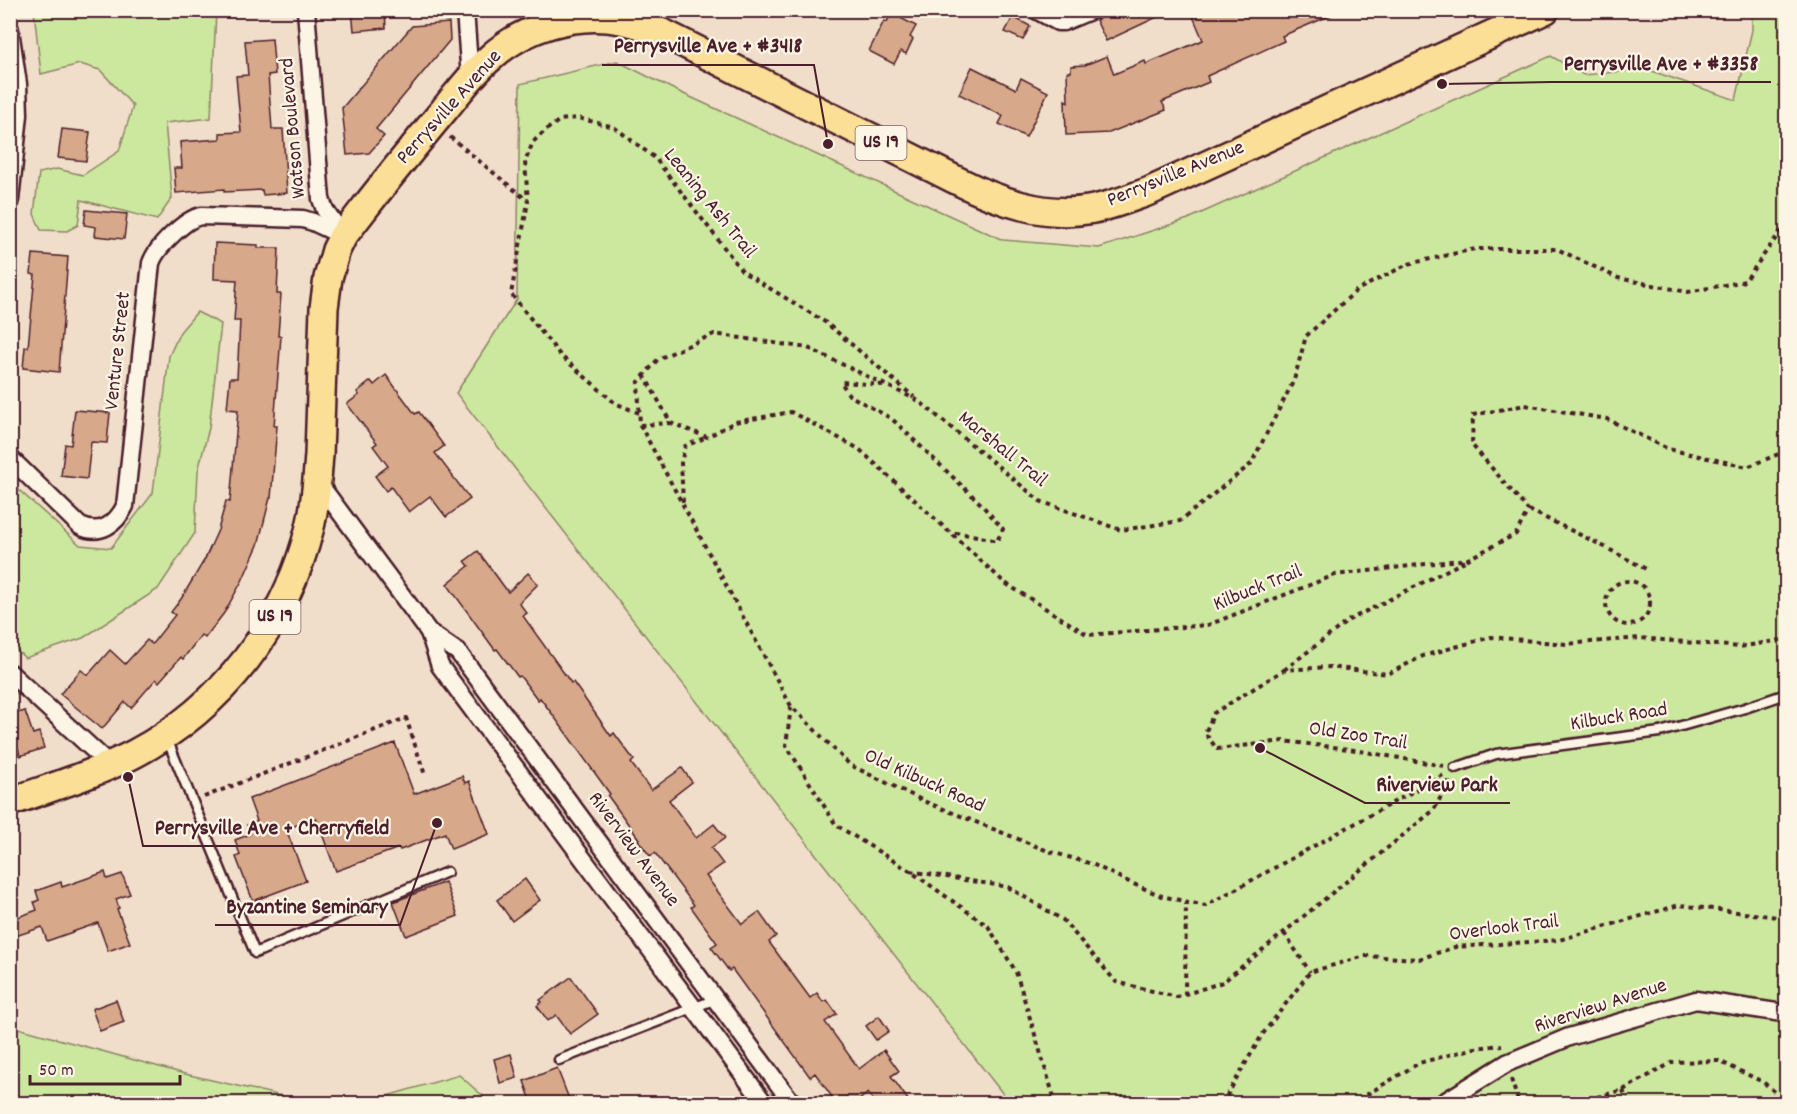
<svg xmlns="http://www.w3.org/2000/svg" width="1797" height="1114" font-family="Dekko,sans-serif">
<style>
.green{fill:#cce89f;stroke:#8b8465;stroke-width:1.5}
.building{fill:#d8a88a;stroke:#4a1f2b;stroke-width:1.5}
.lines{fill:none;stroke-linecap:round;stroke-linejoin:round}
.service-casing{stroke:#4a1f2b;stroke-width:13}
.minor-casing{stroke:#4a1f2b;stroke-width:21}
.primary-casing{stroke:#4a1f2b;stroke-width:32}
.path{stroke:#4a1f2b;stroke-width:4;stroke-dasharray:4.5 4.5;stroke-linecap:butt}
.service{stroke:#fcf5e5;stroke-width:8}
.minor{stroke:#fcf5e5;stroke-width:16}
.primary{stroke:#fbdf96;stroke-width:27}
.labels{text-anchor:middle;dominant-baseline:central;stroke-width:4.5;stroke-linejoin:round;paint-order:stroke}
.shield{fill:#fcf5e5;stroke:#7f5f63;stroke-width:1.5}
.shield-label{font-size:20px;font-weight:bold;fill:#4a1f2b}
.street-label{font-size:21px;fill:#4a1f2b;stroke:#fcf5e5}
.leader{fill:none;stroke:#4a1f2b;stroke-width:2}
.callout-dot{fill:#4a1f2b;stroke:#fcf5e5;stroke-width:2}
.callout-label{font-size:22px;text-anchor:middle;font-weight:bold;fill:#4a1f2b;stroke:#fcf5e5;stroke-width:4.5;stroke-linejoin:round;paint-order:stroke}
</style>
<rect width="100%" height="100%" fill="#f1deca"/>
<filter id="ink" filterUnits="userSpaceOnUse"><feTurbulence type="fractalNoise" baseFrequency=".0167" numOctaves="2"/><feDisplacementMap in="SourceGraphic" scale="12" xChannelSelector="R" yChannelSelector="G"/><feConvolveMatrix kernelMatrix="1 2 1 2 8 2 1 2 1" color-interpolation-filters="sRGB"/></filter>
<g filter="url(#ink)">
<g class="green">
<polygon points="34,11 216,11 211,118 165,123 172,198 157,220 81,200 78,225 67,231 41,230 34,214 39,173 57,169 83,175 119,151 133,106 100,70 80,64 41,74"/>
<polygon points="1752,11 1786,11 1786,1103 1010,1103 456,393 517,299 520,84 617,61 675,90 1003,240 1099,248 1188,219 1551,56 1584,75 1646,69 1736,100 1752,30"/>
<polygon points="197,312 221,324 209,428 198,471 195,533 158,589 83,638 25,658 11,645 11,483 80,545 111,548 153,493 169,356 180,332"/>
<polygon points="11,1026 185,1074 313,1103 11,1103"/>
<polygon points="459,1075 491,1103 363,1103"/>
</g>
<g class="building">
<polygon points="352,10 385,10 386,28 354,31"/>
<polygon points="1115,10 1172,10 1106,41 1096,20"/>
<polygon points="1201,10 1341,11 1282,36 1284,41 1207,76 1209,82 1162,102 1166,110 1109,133 1066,135 1065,100 1068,102 1067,72 1071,72 1071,66 1085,65 1107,56 1114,74 1145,61 1146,64 1203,40 1192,14"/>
<polygon points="891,13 916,26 910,37 913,39 906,54 901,51 894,64 869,51 884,21 887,22"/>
<polygon points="1013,17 1030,26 1023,40 1005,32"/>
<polygon points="449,23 450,40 376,129 384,136 369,153 347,155 342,108 412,26"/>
<polygon points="272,39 275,74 268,75 272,129 283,129 287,193 263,195 262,190 224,192 224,189 176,193 174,168 182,168 180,142 220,139 220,133 241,132 236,76 248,75 245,41"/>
<polygon points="972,67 1016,89 1021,78 1048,92 1026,137 999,124 1003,116 959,94"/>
<polygon points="62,129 90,132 86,161 58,158"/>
<polygon points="86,210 127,214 124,239 95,236 96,227 84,225"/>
<polygon points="215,243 258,245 258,248 279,248 277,294 281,294 278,336 281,336 274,426 277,426 271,498 270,498 258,545 242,581 224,613 205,638 201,635 183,659 181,657 159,682 156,679 131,708 125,702 102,729 60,694 81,670 88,675 110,650 125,664 147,640 152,644 175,615 171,612 181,599 205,559 218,530 226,501 230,502 238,410 227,409 230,378 237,378 240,321 234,321 237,280 214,279"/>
<polygon points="33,254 68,257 59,372 23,368 25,347 28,347 35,275 31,274"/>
<polygon points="386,375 415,414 419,412 444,446 435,453 470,499 446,517 430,496 409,512 391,487 386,491 375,476 388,466 373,446 377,443 347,404 359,395 357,392 371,381 374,385"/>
<polygon points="75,410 110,413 107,443 91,442 87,479 61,476 65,444 71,445"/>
<polygon points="478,551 508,592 528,573 538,584 519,603 527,613 523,616 571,683 573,682 611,736 614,733 634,760 631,763 651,790 682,768 692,782 669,800 696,838 714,824 725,838 711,848 723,864 706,876 742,924 759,912 776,936 769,942 810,998 817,993 823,1002 827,1000 837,1014 825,1022 859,1069 884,1050 899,1071 891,1076 911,1104 876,1104 868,1093 854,1104 837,1104 815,1073 810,1077 732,969 729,971 711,947 717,943 691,907 694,905 655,853 650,856 638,840 639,839 608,796 610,794 553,715 540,698 538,700 520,676 518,677 497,649 495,650 447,584 469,566 465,561"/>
<polygon points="25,711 33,734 39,732 44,748 20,756 18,748 10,751 10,715"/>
<polygon points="395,743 414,794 462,776 465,783 469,781 489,834 451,849 445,833 400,850 399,848 336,871 316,818 286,829 306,881 253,901 236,857 240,855 235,840 250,834 247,825 257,821 249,799"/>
<polygon points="105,872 107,879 122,874 130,894 116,899 119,908 117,909 130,943 108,951 98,923 47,941 42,927 10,938 10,920 37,910 34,902 39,900 36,891 61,882 62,887"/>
<polygon points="525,879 540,900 512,921 497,900"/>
<polygon points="445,882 458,916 406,936 393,902"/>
<polygon points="571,977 598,1014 570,1034 556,1015 548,1021 537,1006 542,1002 540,1000"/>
<polygon points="116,1000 124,1022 100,1031 92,1009"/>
<polygon points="879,1016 889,1031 876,1040 866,1026"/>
<polygon points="511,1054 517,1078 500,1083 494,1059"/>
<polygon points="557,1068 571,1104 532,1104 524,1081"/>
</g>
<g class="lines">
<defs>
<g id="service">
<polyline points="167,739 255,953 447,872"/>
<polyline points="1455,768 1496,754 1660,732 1745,708 1786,694"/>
<polyline points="559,1060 716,999"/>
</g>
<g id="minor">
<polyline points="306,10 321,199 325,210 342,234"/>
<polyline points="465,10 470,79"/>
<polyline points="1036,10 1058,22 1063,22 1092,10"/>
<polyline points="10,30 18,84 19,115 10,200"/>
<path d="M10,458L80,526C100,536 116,524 125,506L151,263C156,248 185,219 201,216L303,219L313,222L343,236"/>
<polyline points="317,481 429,632 458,652 793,1104"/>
<polyline points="429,632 440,666 765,1104"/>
<polyline points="10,673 110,765"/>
<polyline points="1441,1104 1507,1063 1569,1037 1696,1000 1783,1013 1786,1016"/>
</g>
<path id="primary" d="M10,802C52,787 95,774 134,754C223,707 286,624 310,527C316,503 317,479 319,455L324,308L328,278L336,250L343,236L360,214C387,179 415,145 444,110C458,93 472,74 489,59C523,27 575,11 621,20C636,23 651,28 665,34L958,181C998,201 1043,217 1088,210C1109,207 1130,198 1150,191L1545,10"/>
</defs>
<use href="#service" class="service-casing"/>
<use href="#minor" class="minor-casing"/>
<use href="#primary" class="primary-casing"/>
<g class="path">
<polyline points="450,137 528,201"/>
<polyline points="644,375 671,423 707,437 735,422 791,412 859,449 1005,583 1088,635 1208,625 1335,575 1468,559 1516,534 1528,510 1472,445 1473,415 1525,405 1607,419 1668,449 1747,467 1786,451"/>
<polyline points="883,385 841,382 849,395 892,419 980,503 1003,529 997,541 977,536 950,532"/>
<polyline points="639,413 615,403 560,355 511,294 528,202 525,162 533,142 546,130 560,120 578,118 614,127 655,158 743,272 825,322 914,397"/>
<polyline points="640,425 671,423"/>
<polyline points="683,502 681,463 685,446 707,437"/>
<polyline points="1529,510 1599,544 1646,569"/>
<circle cx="1628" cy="603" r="22"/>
<polyline points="1284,670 1349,620 1465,561"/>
<polyline points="791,707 786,745 836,825 910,871 988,926 1016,972 1056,1104"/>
<polyline points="1444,766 1349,749 1283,741 1217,749 1205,733 1214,713 1284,670 1330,667 1388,674 1423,656 1491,637 1566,644 1640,638 1740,647 1786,639"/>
<polyline points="1443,775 1205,906 1162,896 1131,883 1092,864 1048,851 926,802 850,765 791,706 640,425 638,383 658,359 714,334 808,348 919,401 1040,501 1121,530 1180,521 1251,464 1294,380 1306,336 1357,290 1408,264 1475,249 1557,249 1618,278 1688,292 1745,281 1786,224"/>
<polyline points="204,797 406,718 425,775"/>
<polyline points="910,871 1008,887 1063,920 1116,982 1177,997 1223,982 1434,810 1450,779"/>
<polyline points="1284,933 1310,972"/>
<polyline points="1185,995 1186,901"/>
<polyline points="1511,1079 1519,1104"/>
<polyline points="1623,1090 1628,1104"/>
<polyline points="1222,1104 1262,1035 1310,972 1365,956 1419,959 1455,947 1559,940 1679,905 1786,918"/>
<polyline points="1351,1104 1419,1063 1475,1048 1502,1045"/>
<polyline points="1571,1104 1623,1090 1673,1062 1719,1061 1763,1082 1786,1101"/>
</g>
<use href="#service" class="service"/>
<use href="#minor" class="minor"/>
<use href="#primary" class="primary"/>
</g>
</g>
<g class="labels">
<g class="shield">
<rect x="855.5" y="126" width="51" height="34" rx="4.5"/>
<rect x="249.5" y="600" width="51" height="34" rx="4.5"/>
</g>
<g class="shield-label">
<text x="881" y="143">US 19</text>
<text x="275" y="617">US 19</text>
</g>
<g class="street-label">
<text transform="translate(450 108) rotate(-48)">Perrysville Avenue</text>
<text transform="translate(294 128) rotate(-95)">Watson Boulevard</text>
<text transform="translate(1176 175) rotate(-22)">Perrysville Avenue</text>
<text transform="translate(709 204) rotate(51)">Leaning Ash Trail</text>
<text transform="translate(119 351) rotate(-84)">Venture Street</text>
<text transform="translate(1002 450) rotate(39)">Marshall Trail</text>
<text transform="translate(1258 589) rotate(-22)">Kilbuck Trail</text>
<text transform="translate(1619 718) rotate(-9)">Kilbuck Road</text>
<text transform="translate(1358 737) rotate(9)">Old Zoo Trail</text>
<text transform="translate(924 782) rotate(24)">Old Kilbuck Road</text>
<text transform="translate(633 850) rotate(53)">Riverview Avenue</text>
<text transform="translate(1504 929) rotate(-7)">Overlook Trail</text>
<text transform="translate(1601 1007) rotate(-18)">Riverview Avenue</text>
</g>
</g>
<path class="leader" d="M828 144L814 65H602M1442 84L1552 82H1771M1260 748L1365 803H1510M128 777L143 846H401M437 823L400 925H215"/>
<g class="callout-dot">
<circle cx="828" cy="144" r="6"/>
<circle cx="1442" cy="84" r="6"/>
<circle cx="1260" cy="748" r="6"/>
<circle cx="128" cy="777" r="6"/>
<circle cx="437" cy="823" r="6"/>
</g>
<g class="callout-label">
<text x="708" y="52">Perrysville Ave + #3418</text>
<text x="1661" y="70">Perrysville Ave + #3358</text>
<text x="1437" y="791">Riverview Park</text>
<text x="272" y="834">Perrysville Ave + Cherryfield</text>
<text x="307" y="913">Byzantine Seminary</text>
</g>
<rect width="1797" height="1114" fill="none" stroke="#fcf5e5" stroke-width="36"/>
<rect x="18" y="18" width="1761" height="1078" fill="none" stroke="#4a1f2b" stroke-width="2" filter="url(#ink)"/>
<path d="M30 1075v9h150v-9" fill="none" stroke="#4a1f2b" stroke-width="3"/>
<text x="39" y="1075" font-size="18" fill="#4a1f2b" stroke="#fcf5e5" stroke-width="4.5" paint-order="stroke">50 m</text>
</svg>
